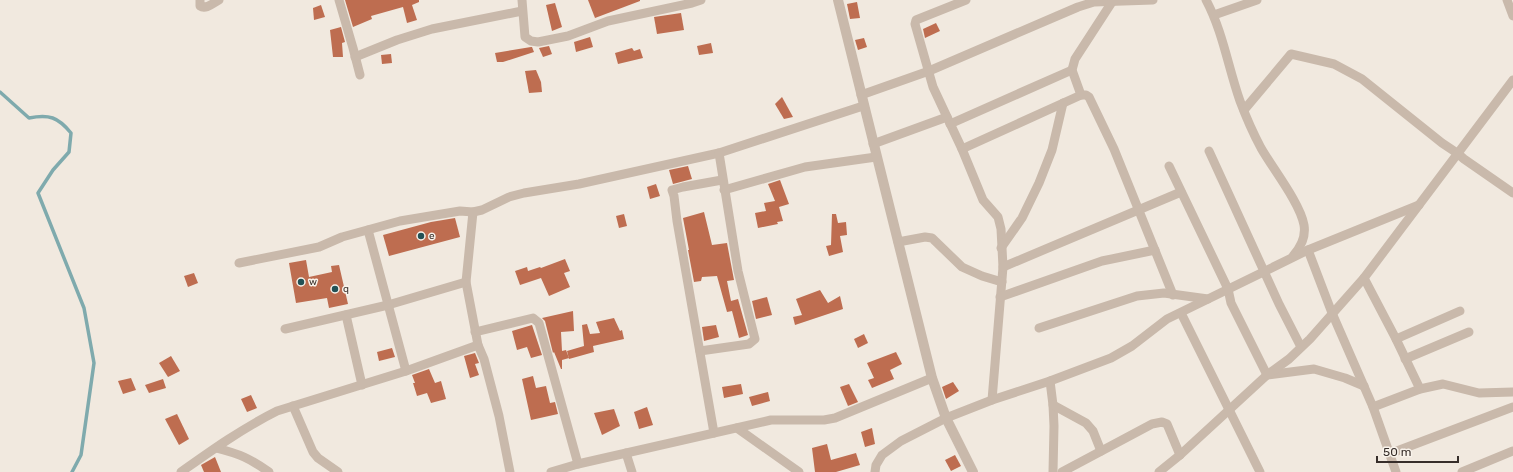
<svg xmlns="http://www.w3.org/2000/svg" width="1513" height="472" font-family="Rubik,sans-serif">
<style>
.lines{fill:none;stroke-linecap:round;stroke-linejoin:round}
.stream{stroke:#7faaad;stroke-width:3.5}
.building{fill:#be6d50}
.minor{stroke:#c9b9ab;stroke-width:9}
.tertiary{stroke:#c9b9ab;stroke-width:10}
.poi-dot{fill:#225156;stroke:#f9f3eb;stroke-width:1.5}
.labels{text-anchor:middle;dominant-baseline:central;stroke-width:3;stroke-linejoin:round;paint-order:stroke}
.poi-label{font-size:10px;fill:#372e2a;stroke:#f9f3eb;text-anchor:start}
</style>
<rect width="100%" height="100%" fill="#f1e9df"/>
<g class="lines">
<path class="stream" d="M0,92L29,118C49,114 58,117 71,133L69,152L53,170L38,193L84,308L94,363L81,455L72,472"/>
</g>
<g class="building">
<polygon points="345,0 419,0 419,2 412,5 417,20 407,23 403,7 371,16 372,19 353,27"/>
<polygon points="588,0 640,0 640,1 595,18"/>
<polygon points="857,2 860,18 850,19 847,4"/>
<polygon points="555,3 562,27 552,31 546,5"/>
<polygon points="321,5 325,17 314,20 313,8"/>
<polygon points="681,13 684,30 657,34 654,17"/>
<polygon points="936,23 940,31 925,38 923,29"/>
<polygon points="341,27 345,42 342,43 343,57 333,57 330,30"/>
<polygon points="590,37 593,47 576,52 574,42"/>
<polygon points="864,38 867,47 858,50 855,40"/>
<polygon points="711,43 713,53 699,55 697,46"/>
<polygon points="549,46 552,54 543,57 539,48"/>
<polygon points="531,47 532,47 534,52 503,62 497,62 495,53"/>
<polygon points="632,48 634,51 640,49 643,58 618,64 615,53"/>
<polygon points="391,54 392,63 382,64 381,55"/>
<polygon points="536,70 541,82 542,92 529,93 525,71"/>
<polygon points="782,97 793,117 784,119 775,104"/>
<polygon points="688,166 692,179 673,184 669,170"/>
<polygon points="780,180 789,204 779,207 783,221 777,222 778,224 758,228 755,213 766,211 764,203 775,201 768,184"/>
<polygon points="656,184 660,196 650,199 647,187"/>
<polygon points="704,212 712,245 727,243 734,280 727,281 731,301 738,299 748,335 739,338 732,311 727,312 717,276 702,277 701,281 694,282 688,250 689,250 683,218"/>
<polygon points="624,214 627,226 619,228 616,216"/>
<polygon points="832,214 836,214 838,223 846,222 847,235 840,236 843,252 829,256 826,246 831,245"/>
<polygon points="455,218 460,237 389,256 383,235 431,222"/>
<polygon points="565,259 570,271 564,273 570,287 549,296 541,278 520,285 515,271 527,267 528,271 540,267 541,268"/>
<polygon points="306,260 309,277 332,272 331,266 339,265 348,304 329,308 327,298 296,303 289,263"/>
<polygon points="194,273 198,283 188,287 184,276"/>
<polygon points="820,290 828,303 840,296 843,309 795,325 793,317 802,315 796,299"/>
<polygon points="767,297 772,315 756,319 752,301"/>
<polygon points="573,311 574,331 561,332 562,351 566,350 569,358 562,360 562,369 561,369 554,352 553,353 545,321 542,318"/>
<polygon points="614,318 620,331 622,330 624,339 593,346 594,352 569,359 567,351 584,346 582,325 587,324 590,334 600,333 596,322"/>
<polygon points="532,325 542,355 531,358 527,347 517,350 512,331"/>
<polygon points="716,325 719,337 704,341 702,327"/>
<polygon points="864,334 868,343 858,348 854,339"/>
<polygon points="392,348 395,357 379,361 377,352"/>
<polygon points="896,352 902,364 890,370 894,379 872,388 868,380 874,378 867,363"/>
<polygon points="475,353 479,363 475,364 479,375 470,378 464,356"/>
<polygon points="171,356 180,371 168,377 159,363"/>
<polygon points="429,369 435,383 441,381 446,399 431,403 427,393 417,396 413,383 415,383 412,375"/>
<polygon points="533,376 536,388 546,386 550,403 555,402 558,414 531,420 522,379"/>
<polygon points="131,378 136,390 123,394 118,381"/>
<polygon points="163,379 166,388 149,393 145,385"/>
<polygon points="953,382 959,391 946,399 942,387"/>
<polygon points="741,384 743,394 724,398 722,387"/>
<polygon points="849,384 858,402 848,406 840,387"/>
<polygon points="768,392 770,401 752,406 749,397"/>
<polygon points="251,395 257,408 247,412 241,399"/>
<polygon points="647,407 653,425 639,429 634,412"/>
<polygon points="614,409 620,426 602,435 594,413"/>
<polygon points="177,414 189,439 179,445 165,419"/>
<polygon points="872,428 875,444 865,447 861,432"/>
<polygon points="827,444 831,460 856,453 860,465 836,472 815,472 812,448"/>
<polygon points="955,455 961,466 951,471 945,460"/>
<polygon points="215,457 221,472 204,472 201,465"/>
</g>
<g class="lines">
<g class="minor">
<path d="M200,0V6C206,10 213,3 219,0"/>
<polyline points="339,0 353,48 360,75"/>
<polyline points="522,0 525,37 531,41 538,42 568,36 608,21 692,3 701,0"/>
<polyline points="966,0 916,20 915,24 933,87 962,149 983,200 998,217 1001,229 1003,267 992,400"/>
<path d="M1206,0C1223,32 1228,67 1240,101C1246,117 1253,133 1261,148C1273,169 1300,203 1304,225C1306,237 1301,247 1293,256"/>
<polyline points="1507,0 1513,16"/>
<polyline points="1214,15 1257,0"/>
<polyline points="355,57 397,40 432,29 522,11"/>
<polyline points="861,95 929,71 1078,7 1094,2 1153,0"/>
<polyline points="1081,95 1072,70 1075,59 1112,2"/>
<polyline points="1244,110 1291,54 1334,64 1362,79 1442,143 1457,153 1464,159 1513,193"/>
<polyline points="950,124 1072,70"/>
<polyline points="873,144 947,117"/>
<polyline points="962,149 1081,95 1086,95 1089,97 1114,149 1173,295"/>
<polyline points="1209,151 1279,304 1301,347"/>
<polyline points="1169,166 1228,289 1231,303 1267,375 1314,369 1345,378 1364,386"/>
<polyline points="724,190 805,167 876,157"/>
<polyline points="473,212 466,282 478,345 484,359 499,416 510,472"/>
<polyline points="368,230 406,371"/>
<polyline points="898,242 925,237 932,238 962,267 982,276 1002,282"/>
<polyline points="1001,248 1022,218 1039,183 1052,150 1063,103"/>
<polyline points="1308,250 1332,313 1373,407 1396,472"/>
<polyline points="239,263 319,247 342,237 400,221 460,211 473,212 482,210 509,197 524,193 579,184 719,153 863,106"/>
<polyline points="1003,267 1181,192"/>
<polyline points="1364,278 1396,339 1420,389"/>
<polyline points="1000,297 1102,261 1155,250"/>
<polyline points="1181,313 1260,472"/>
<polyline points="346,315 362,385"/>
<polyline points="1039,328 1137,296 1164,293 1208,299"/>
<polyline points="285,329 388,305 466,282"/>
<polyline points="475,332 533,318 539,323 578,464"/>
<polyline points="1396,339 1460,311"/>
<polyline points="700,351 749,344 755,339 738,271 719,153"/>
<polyline points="1405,359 1469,332"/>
<polyline points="1050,381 1053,405 1054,426 1053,472"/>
<polyline points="1053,405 1086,423 1093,431 1101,451"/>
<polyline points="293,406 313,452 318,458 338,472"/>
<polyline points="1373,407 1420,389 1443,384 1479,393 1513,392"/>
<polyline points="737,428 799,472"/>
<polyline points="714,433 677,221 674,196 672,190 683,187 722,180"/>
<path d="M216,448C240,454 249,458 269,472"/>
<polyline points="626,453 632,472"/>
<polyline points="1389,454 1513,407"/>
<path d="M181,472C212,450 243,428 277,411L406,371L478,345"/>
<polyline points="551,472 578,464 771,420 824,420 835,418 932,378"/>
<polyline points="875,472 876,465 882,455 901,441 946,418 992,400 1050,381 1111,358 1132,346 1167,319 1208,299 1308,250 1419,205"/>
<polyline points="1062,472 1152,424 1162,422 1167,424 1180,455"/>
<polyline points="1159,472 1180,455 1267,375 1289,359 1310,339 1364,278 1513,80"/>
<polyline points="1462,472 1513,451"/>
</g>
<polyline class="tertiary" points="838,0 932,378 946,418 973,472"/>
</g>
<g class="poi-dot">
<circle cx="421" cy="236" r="4"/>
<circle cx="301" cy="282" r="4"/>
<circle cx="335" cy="289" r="4"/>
</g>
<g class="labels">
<g class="poi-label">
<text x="429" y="236">e</text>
<text x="309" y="282">w</text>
<text x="343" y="289">q</text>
</g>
</g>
<path d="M1377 456v6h81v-6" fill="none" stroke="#372e2a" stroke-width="2"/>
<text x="1383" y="456" font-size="12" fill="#372e2a" stroke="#f9f3eb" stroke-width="3" paint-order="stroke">50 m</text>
</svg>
